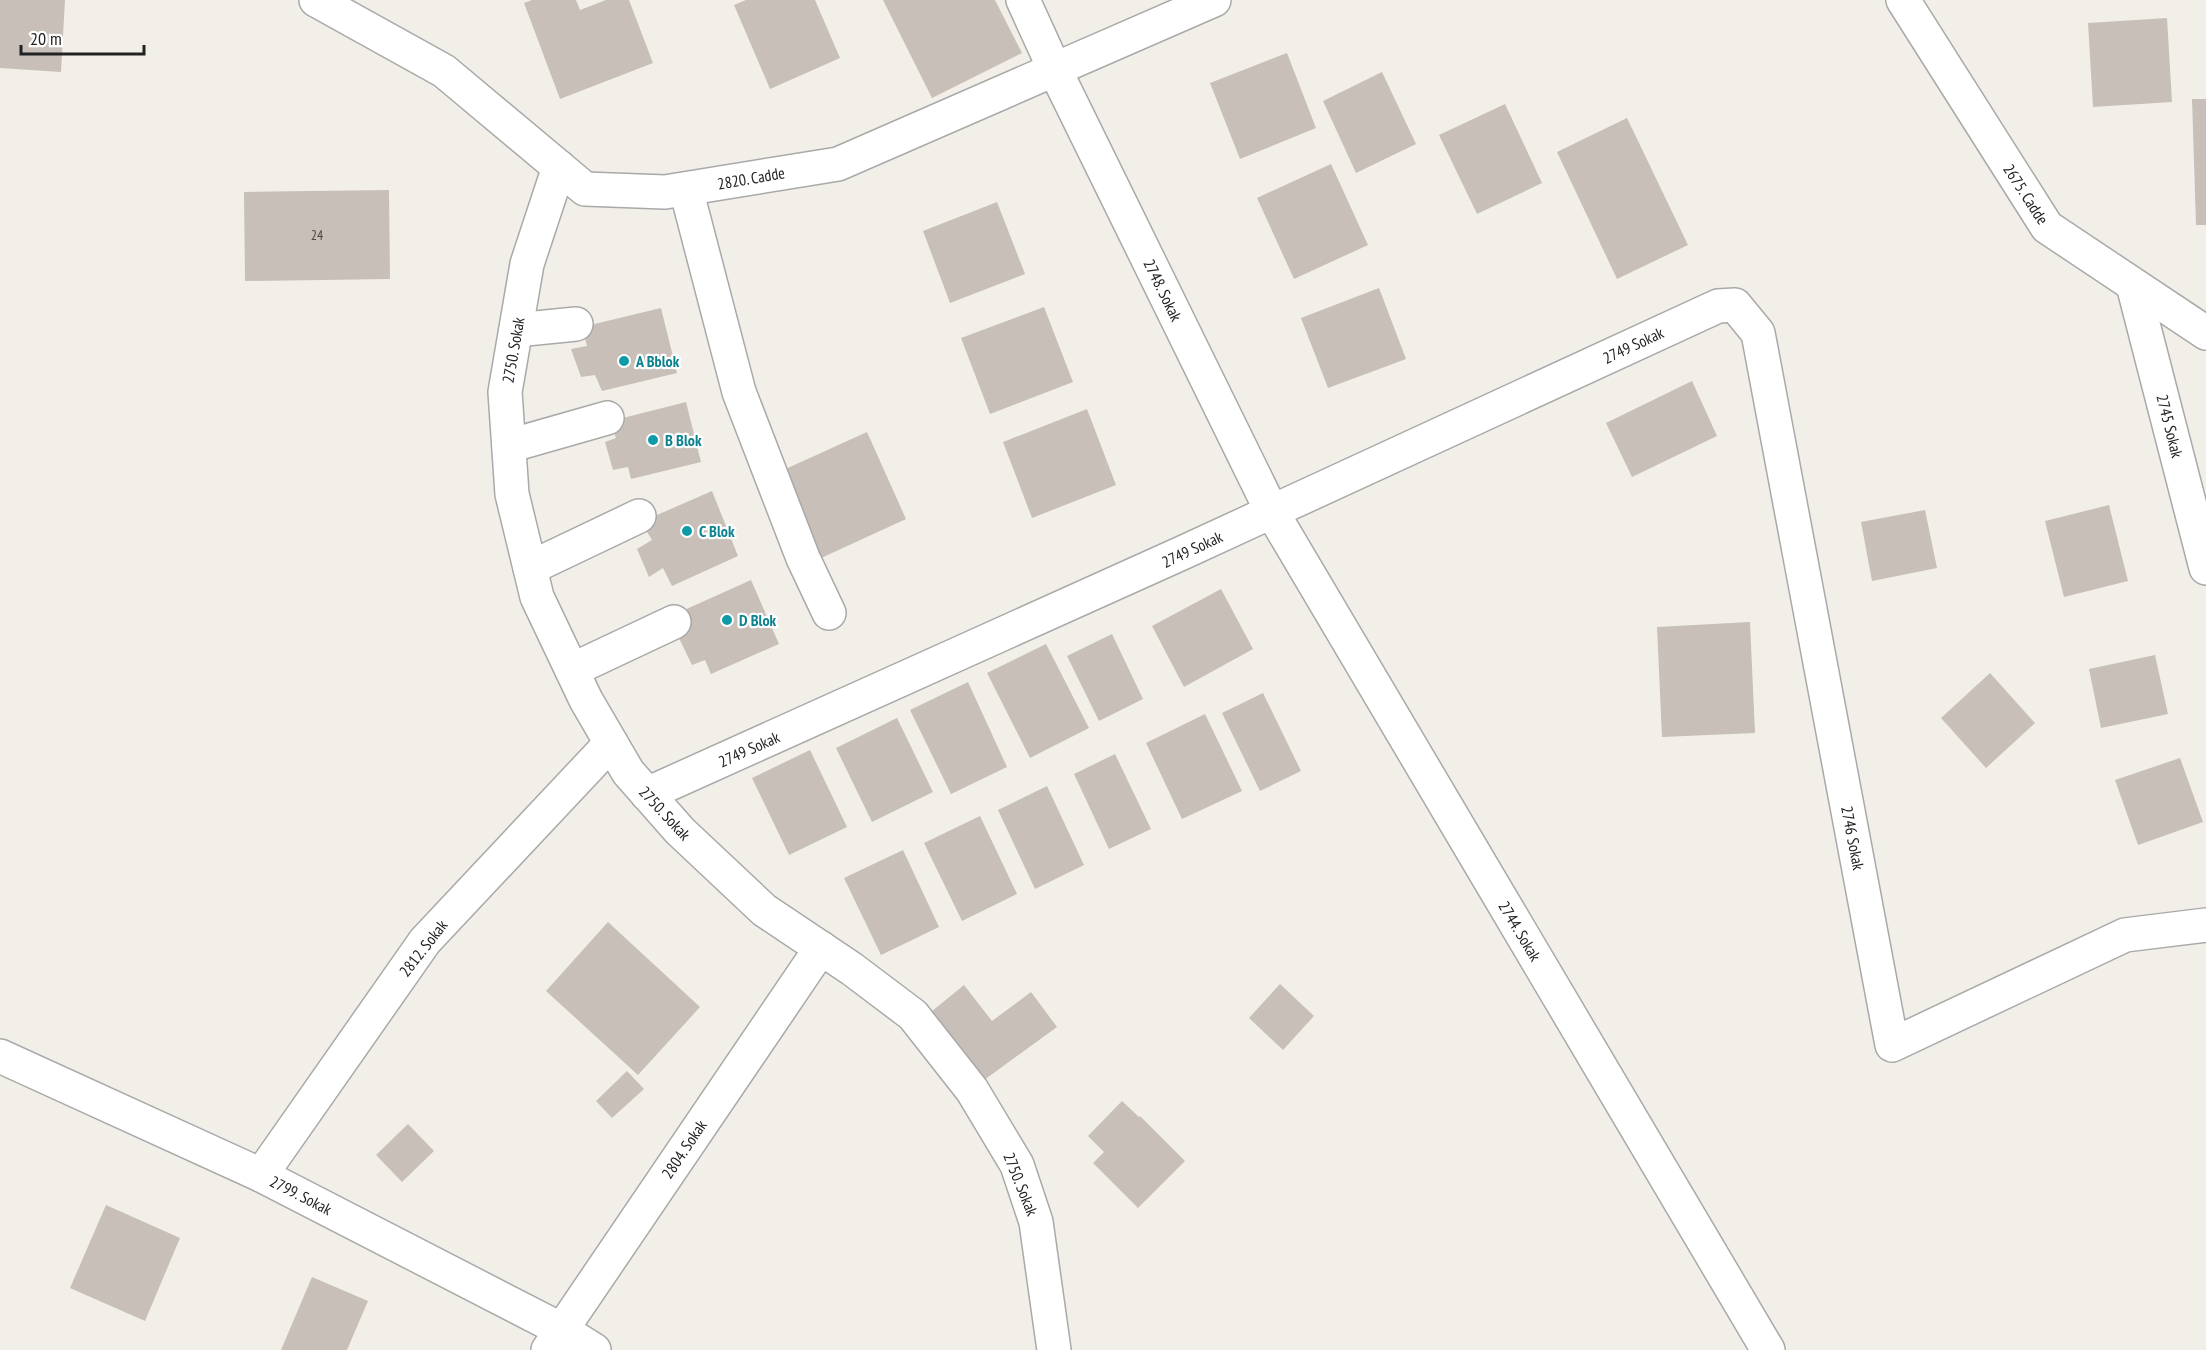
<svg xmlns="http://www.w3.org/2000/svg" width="2206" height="1350" font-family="'PT Sans Narrow',sans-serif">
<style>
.building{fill:#c7bfb8}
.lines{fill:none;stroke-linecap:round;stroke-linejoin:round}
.pedestrian-casing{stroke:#a9a9a9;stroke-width:36}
.minor-casing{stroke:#a9a9a9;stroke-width:36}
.tertiary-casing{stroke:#a9a9a9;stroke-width:36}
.pedestrian{stroke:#fff;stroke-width:33}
.minor{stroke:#fff;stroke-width:33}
.tertiary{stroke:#fff;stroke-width:33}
.culture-dot{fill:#0f9aa8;stroke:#fff;stroke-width:2}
.labels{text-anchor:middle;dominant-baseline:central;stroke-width:4.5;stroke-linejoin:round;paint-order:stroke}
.number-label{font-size:14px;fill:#4b4948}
.street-label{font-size:16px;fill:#222;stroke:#fff}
.culture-label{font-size:16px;font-weight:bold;fill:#0d838f;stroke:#fff;text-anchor:start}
</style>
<rect width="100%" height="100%" fill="#f2efe9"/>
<g class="building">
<polygon points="0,0 65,0 61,72 0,68"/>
<polygon points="532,0 576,0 580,10 606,0 629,0 653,63 560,99 524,3"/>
<polygon points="746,0 815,0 840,58 770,89 734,5"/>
<polygon points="883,0 995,0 1022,53 932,98"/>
<polygon points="2167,18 2172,102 2093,107 2088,23"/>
<polygon points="1287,53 1316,128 1240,159 1210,83"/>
<polygon points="1382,72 1416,144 1356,173 1323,101"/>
<polygon points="2192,99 2206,99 2206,225 2196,225"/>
<polygon points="1505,104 1542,183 1477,214 1439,135"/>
<polygon points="1627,118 1688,245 1617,279 1557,152"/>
<polygon points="1331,164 1368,245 1294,279 1257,198"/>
<polygon points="389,190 390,279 245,281 244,192"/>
<polygon points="997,202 1025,274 950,303 923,231"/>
<polygon points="1379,288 1406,359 1328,388 1301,318"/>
<polygon points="1044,307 1073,382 990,414 961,338"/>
<polygon points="661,308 677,373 602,391 595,375 581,377 571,349 587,346 582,327"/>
<polygon points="1692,381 1717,436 1632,477 1606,423"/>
<polygon points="686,402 701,462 631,479 628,467 613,470 605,442 616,438 611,421"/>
<polygon points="1087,409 1116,485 1032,518 1003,442"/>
<polygon points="867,432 906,519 819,559 779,472"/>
<polygon points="712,491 738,556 672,586 663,568 649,577 637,549 652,540 641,522"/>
<polygon points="2109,505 2128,581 2064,597 2045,521"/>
<polygon points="1925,510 1937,568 1872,581 1861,522"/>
<polygon points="751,580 779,644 711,674 705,660 692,665 678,636 690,629 682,611"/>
<polygon points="1221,589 1253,649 1184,687 1152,626"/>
<polygon points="1750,622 1755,733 1662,737 1657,627"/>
<polygon points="1112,634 1143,699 1099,721 1067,656"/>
<polygon points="1046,644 1089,728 1030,758 987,673"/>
<polygon points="2155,655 2168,714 2101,728 2089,669"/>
<polygon points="1990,673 2035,723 1986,768 1941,718"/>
<polygon points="968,682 1007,767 951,794 910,710"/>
<polygon points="1263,693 1301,771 1260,791 1222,713"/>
<polygon points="1205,714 1242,791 1182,819 1146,743"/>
<polygon points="897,718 933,792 872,822 836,748"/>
<polygon points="810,750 847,827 789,855 752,778"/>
<polygon points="1115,754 1151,829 1109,849 1074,774"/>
<polygon points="2180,758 2203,822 2138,845 2115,780"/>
<polygon points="1047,786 1084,865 1035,889 998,810"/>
<polygon points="980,816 1017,894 962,921 924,843"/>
<polygon points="903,850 939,927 881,955 844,878"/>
<polygon points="608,922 700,1007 638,1075 546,991"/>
<polygon points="1280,984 1314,1016 1283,1050 1249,1018"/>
<polygon points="964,985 992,1021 1031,992 1057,1027 980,1083 926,1016"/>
<polygon points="627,1071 644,1089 612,1118 596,1101"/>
<polygon points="1122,1101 1139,1117 1140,1116 1185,1161 1138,1208 1093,1163 1104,1152 1088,1136"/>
<polygon points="408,1124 434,1151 402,1182 376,1155"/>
<polygon points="106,1205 180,1238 145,1321 70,1288"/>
<polygon points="312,1277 368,1301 347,1350 281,1350"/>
</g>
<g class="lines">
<defs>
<g id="pedestrian">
<polyline points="686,189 739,392 803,558 829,613"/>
<polyline points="516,330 576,324"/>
<polyline points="509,446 607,418"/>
<polyline points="530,568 639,516"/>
<polyline points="572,670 674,622"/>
</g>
<g id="minor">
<polyline points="1023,0 1054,68 1272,512 1768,1350"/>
<polyline points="559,167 527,264 505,392 512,494 537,597 586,700 628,772 680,831 764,910 852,969 913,1015 972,1090 1017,1165 1036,1222 1054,1350"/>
<polyline points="2133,285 2206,568"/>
<polyline points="647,794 1182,553 1718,306 1735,305 1758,333 1892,1045 2125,935 2206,925"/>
<polyline points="0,1056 261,1175 562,1330 594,1350"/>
<polyline points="261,1175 425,941 611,743"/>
<polyline points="548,1350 821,948"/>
</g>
<g id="tertiary">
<polyline points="316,0 444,71 585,189 665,192 838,164 1214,0"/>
<polyline points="1903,0 2047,227 2206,333"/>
</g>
</defs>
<use href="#pedestrian" class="pedestrian-casing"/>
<use href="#minor" class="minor-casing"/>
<use href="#tertiary" class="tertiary-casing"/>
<use href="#pedestrian" class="pedestrian"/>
<use href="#minor" class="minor"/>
<use href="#tertiary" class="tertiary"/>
</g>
<g class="culture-dot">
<circle cx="624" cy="361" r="6"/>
<circle cx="653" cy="440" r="6"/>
<circle cx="687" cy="531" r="6"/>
<circle cx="727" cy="620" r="6"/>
</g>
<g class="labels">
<g class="number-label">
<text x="317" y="235">24</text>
</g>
<g class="street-label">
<text transform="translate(751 178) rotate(-10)">2820. Cadde</text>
<text transform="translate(2026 194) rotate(57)">2675. Cadde</text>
<text transform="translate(1163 290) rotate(64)">2748. Sokak</text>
<text transform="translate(1633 345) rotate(-25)">2749 Sokak</text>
<text transform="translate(513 350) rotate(-80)">2750. Sokak</text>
<text transform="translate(2170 426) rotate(76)">2745 Sokak</text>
<text transform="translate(1192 549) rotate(-25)">2749 Sokak</text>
<text transform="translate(749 749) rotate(-24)">2749 Sokak</text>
<text transform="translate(665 813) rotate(47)">2750. Sokak</text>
<text transform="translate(1853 838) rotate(79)">2746 Sokak</text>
<text transform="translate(1520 931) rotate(59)">2744. Sokak</text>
<text transform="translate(423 948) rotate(-52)">2812. Sokak</text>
<text transform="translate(684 1149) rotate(-56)">2804. Sokak</text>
<text transform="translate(1021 1184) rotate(68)">2750. Sokak</text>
<text transform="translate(301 1195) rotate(27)">2799. Sokak</text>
</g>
<g class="culture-label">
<text x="636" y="361">A Bblok</text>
<text x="665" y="440">B Blok</text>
<text x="699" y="531">C Blok</text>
<text x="739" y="620">D Blok</text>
</g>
</g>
<path d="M21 45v9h123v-9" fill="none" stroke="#222222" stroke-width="3"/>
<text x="30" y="45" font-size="18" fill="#222222" stroke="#ffffff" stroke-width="4.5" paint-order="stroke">20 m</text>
</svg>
